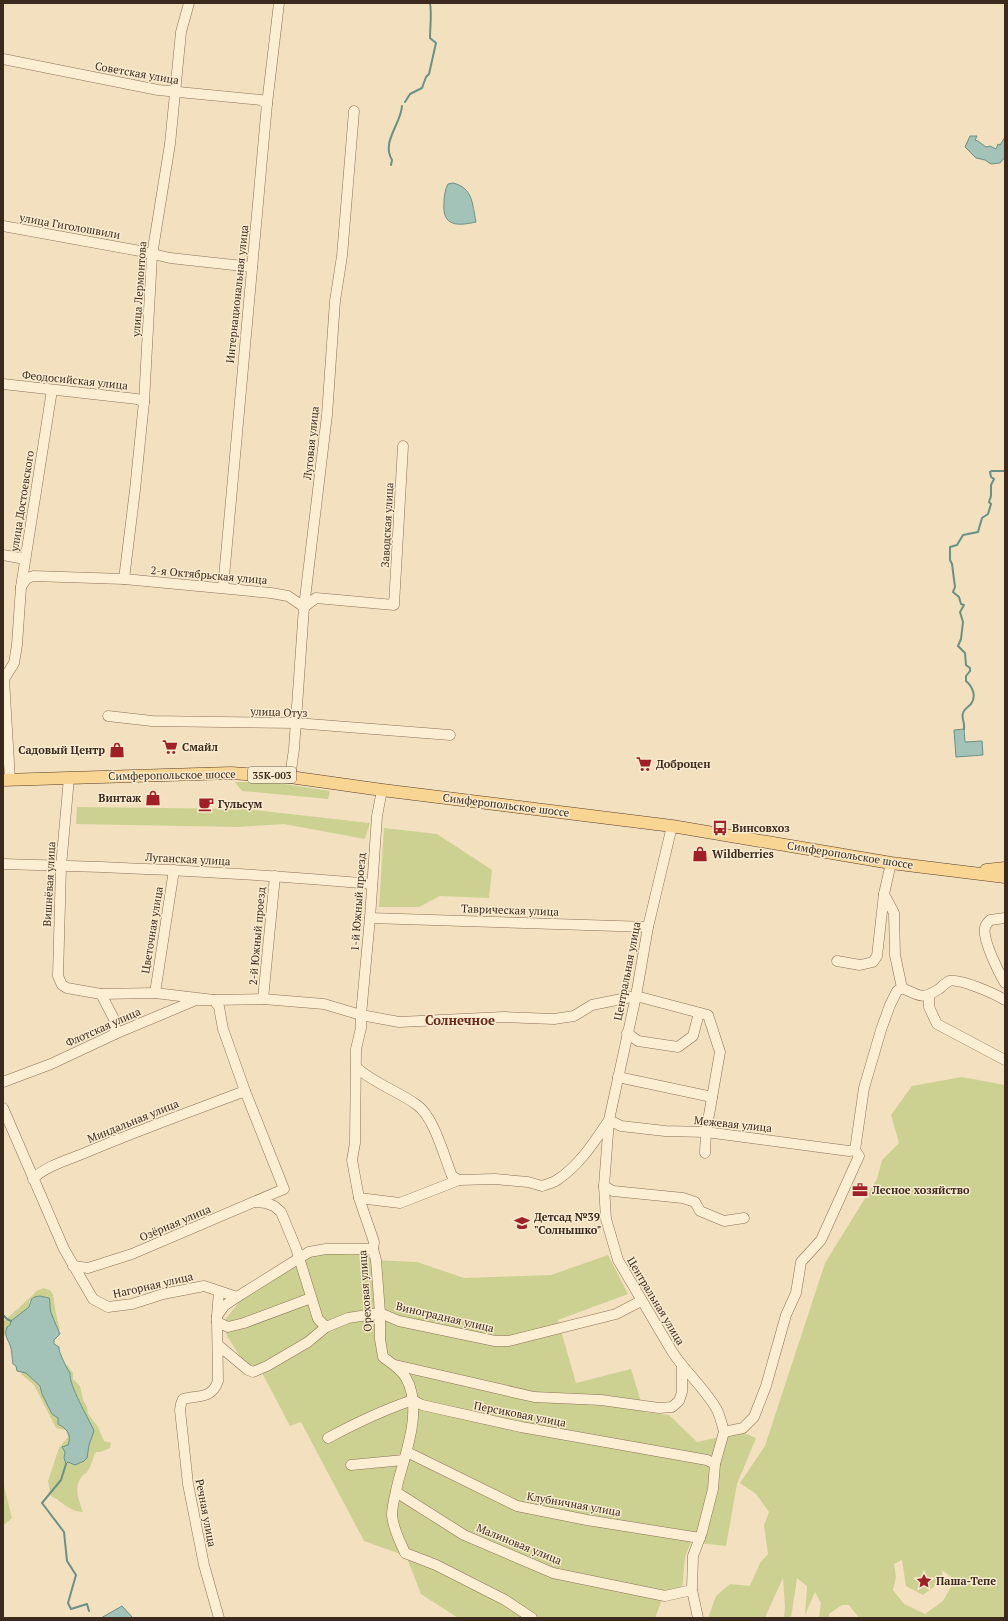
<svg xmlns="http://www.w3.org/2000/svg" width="1008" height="1621" font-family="'PT Serif',serif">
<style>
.green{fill:#ccd192;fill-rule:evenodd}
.water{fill:#a3c3b8;stroke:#699286}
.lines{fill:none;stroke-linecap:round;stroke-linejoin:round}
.stream{stroke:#699286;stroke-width:2}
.minor-casing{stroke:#8c7056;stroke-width:11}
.major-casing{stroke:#593e2a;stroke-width:13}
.minor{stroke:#fceed3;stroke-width:10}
.major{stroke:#f9d593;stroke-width:12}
.labels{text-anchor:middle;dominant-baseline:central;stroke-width:3;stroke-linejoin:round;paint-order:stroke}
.shield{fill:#f9ebcf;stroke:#736352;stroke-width:1}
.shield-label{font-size:10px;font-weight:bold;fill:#3a291c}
.street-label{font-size:11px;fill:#3a291c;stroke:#f9ebcf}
.poi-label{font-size:11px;font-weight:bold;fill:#3a291c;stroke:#f9ebcf;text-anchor:start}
.quarter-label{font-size:13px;font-weight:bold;fill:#6b2517;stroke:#f9ebcf}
</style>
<rect width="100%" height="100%" fill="#f2e0bf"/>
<g class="green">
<polygon points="235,782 271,782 330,791 328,799 242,791"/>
<polygon points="77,807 245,809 370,823 365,839 284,824 238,827 76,824"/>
<polygon points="384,828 437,834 492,870 489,898 440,896 419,907 379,907"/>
<path d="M962,1077L1005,1085V1618H859L849,1605H842L829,1614V1618H819L821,1603L815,1592L805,1615L807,1586L797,1578L791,1618H784L785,1607L783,1578L766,1615V1618H708L716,1596L730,1584L750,1586L760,1563L768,1554L764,1525L769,1512L756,1494L740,1483L765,1446L825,1263L877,1179L882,1160L899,1143L891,1115L912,1086ZM902,1560L906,1586L923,1595L943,1580L942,1570L955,1580L943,1601L925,1614L904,1604L893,1590L896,1577L894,1564Z"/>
<polygon points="324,1252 350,1255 366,1253 372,1260 417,1262 464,1278 551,1275 608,1255 628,1294 558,1320 576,1383 631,1369 644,1412 669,1415 697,1442 742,1432 756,1438 737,1484 726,1546 691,1542 685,1557 682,1592 665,1592 655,1618 458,1618 421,1594 406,1556 364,1541 301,1422 290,1426 258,1365 248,1369 227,1336 224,1321 239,1302 304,1258"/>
<polygon points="44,1288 51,1291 53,1295 56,1314 60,1329 57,1331 34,1298 29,1301 30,1307 4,1336 3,1335 3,1322 33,1295 36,1291"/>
<path d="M67,1365L73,1373V1379L80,1386L83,1400L87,1407L88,1414L98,1427L104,1441L111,1443L110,1448L101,1452H96C92,1458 92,1466 87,1472C86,1473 83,1475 82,1476C73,1488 79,1500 83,1512C67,1511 64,1502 51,1496L48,1481L59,1448L68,1437L66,1430L56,1428L34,1385L21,1374L22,1371C37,1373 40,1383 44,1395C47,1400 51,1404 54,1408L53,1413L60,1417C63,1428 73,1431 75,1445L67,1453L70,1459L76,1462L82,1458L85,1454L79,1451C78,1446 80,1446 82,1441C85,1433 84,1426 82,1418L85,1417C85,1408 79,1404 75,1397C69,1387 69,1375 64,1366Z"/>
<polygon points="3,1482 12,1518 3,1526"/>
</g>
<g class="water">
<polygon points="970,136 977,136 975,140 978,141 986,147 990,146 996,149 998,144 1000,145 1005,137 1005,157 1000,163 991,164 985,160 976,158 965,147"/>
<path d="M453,183C473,188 472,203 476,222C458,226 442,227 444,203C444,196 445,190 448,184Z"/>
<polygon points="964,729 965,742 982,741 983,755 956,757 954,730"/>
<path d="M40,1296L49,1298C51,1303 49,1310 52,1315C54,1321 57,1327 60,1334L54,1340V1344L59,1347C58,1351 67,1369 70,1373C69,1386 88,1417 94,1431L89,1445L87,1458L84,1461L75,1465L68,1462L66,1464L64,1458L65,1452L62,1447L68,1445C72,1434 67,1429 58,1424V1418L52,1414L42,1394L40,1386L26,1373L17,1371L16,1366L13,1364C12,1358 12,1350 10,1345C7,1338 4,1335 7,1327L10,1325L11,1321L29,1307C32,1299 30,1297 40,1296Z"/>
<polygon points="122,1606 133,1618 101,1618"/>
</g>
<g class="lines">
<g class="stream">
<path d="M405,102L410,94L422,88L426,77L429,74L436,43L430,38C430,26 432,15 430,3"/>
<path d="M391,165L392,160C381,142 401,124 402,106"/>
<path d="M964,729C965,722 961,718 963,713C964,709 968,707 971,704C977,696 972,686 966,681V676L970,671V668L966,665L965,653L958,646L961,639L963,622L960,612L964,605L961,604L959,597L953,592L955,587L952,564L950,560V547L957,545L963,535L978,532L982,518L988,514L991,504L989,502L991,496V485L994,479L991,477L990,472L992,471H1005"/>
<polyline points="3,1315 7,1319 11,1321"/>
<polyline points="66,1464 61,1480 42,1503 64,1532 67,1561 76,1575 68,1603 71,1609 87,1604 89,1611"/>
</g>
<defs>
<g id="minor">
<polyline points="3,59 158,90 261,100 267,104"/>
<polyline points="3,226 140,251 170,258 252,267"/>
<polyline points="3,384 137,399 144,402"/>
<polyline points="3,555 25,559"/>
<polyline points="124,579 135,490 144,402 152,255 170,144 181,32 189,3"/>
<polyline points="21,587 26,579 33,576 124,579 271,593 288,596 304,607 316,598 394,605 403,446"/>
<polyline points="223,588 267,104 279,3"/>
<polyline points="108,716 152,721 296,723 450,735"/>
<polyline points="290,777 294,749 304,607 327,415 335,301 342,256 354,111"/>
<polyline points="69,778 61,866 58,976 62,985 67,988 101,994 155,993 214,1000 263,999 324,1004 361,1015 399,1022 504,1017 554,1019 574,1016 592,1005 636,996 708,1015 720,1052 706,1132 705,1153"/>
<polyline points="10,780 4,679 14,663 17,645 21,587 52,390"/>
<path d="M382,790L377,816L370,918L361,1015V1028L356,1049L355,1143L352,1160L359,1198L374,1242L373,1249L376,1260L380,1313V1339L383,1357C391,1363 401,1369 406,1378C423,1408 406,1452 398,1482C396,1492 392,1505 392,1515C393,1529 400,1541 405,1553L436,1565L505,1600L532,1618"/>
<path d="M672,826L648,927L636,996L609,1120L604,1186L606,1219L618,1260L673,1353C686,1372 704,1388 716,1408C720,1415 722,1424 724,1432"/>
<path d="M3,864C126,867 249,873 372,884"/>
<polyline points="370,918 648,927"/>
<path d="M1005,918L990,920C988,922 985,926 985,928C982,939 999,973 1005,983"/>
<polyline points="837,961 860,965 873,962 877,956 884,894"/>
<path d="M902,988C920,996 922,1000 939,989C942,986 946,983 949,981C960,978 995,994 1005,1000"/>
<polyline points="155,993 174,870"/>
<polyline points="101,994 115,1021 115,1034"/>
<polyline points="929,996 929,1007 937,1024 1005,1060"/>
<polyline points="263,999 275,876"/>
<polyline points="627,1033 638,1041 678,1047 693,1036 699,1013"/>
<path d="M357,1068C375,1084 398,1091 417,1105C434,1117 444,1156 452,1176L459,1180"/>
<polyline points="618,1077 712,1097"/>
<polyline points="3,1082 51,1064 115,1034 196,1000 214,1000 219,1007 223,1029 245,1091 284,1189 132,1254 88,1268 73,1266"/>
<polyline points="3,1108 64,1249 93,1299 108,1307 132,1304 163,1294 204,1286 237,1297 309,1252 326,1249 373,1249"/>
<path d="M33,1179C45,1166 71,1159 87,1152C139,1130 192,1111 245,1091"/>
<polyline points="604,1186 613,1191 683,1198 695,1202 700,1211 724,1221 744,1218"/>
<path d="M359,1198L400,1203L459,1180L495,1179L528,1182L542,1186C547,1184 553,1183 557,1180C579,1166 595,1141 609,1120L621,1126L665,1131L706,1132L849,1151L855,1150"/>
<polyline points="256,1202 266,1203 274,1206 281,1212 296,1248 318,1319 326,1327"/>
<polyline points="217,1316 224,1306 237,1297"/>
<polyline points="217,1322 228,1327 244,1323 311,1298"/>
<polyline points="218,1345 248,1370 253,1372 267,1366 308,1342 326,1327 348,1318 380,1313 399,1321 495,1341 509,1341 616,1314 641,1301"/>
<polyline points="395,1365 534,1397 601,1400 659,1408 672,1407 679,1401 682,1392 682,1366"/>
<polyline points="724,1432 743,1428 754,1417 766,1386 786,1315 796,1293 801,1262 821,1240 859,1156 855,1150 864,1088 881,1030 890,1005 897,991 902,988 895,955 894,913 884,894 891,863"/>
<path d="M328,1438C356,1423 383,1410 413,1400L422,1405L521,1427L707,1460L715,1464"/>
<polyline points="407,1452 517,1506 587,1520 700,1538"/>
<polyline points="351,1465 404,1460"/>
<polyline points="396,1492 464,1535 553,1573 665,1596 692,1590"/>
<path d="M219,1618L204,1565L188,1484L180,1410L181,1404L183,1399C199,1395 212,1399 218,1381L217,1316L219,1292"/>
<polyline points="698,1618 692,1590 693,1556 702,1532 713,1489 715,1464 724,1432"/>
</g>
<g id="major">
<polyline points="3,780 231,773 290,777 382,790 672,826 891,863 1005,877"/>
<polyline points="986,870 1005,868"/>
</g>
</defs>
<use href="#minor" class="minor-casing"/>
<use href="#major" class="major-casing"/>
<use href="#minor" class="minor"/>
<use href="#major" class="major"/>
</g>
<defs>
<symbol id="supermarket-bare" viewBox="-9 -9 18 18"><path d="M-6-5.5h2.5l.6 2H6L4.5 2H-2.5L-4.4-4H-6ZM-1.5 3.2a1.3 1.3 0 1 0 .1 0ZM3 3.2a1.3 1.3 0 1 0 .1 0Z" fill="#a12027" stroke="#f9ebcf" stroke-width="2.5" paint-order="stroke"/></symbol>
<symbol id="shop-bare" viewBox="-9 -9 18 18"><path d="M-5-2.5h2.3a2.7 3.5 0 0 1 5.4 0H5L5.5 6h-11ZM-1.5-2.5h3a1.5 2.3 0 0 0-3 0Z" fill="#a12027" stroke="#f9ebcf" stroke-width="2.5" paint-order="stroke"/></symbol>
<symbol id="cafe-bare" viewBox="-9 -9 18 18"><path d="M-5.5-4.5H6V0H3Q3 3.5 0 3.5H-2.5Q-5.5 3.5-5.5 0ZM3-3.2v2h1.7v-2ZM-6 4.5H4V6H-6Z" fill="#a12027" stroke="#f9ebcf" stroke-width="2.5" paint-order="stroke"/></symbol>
<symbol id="bus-bare" viewBox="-9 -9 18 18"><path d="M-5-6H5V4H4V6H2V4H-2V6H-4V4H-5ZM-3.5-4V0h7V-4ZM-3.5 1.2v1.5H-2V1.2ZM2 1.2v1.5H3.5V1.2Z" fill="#a12027" stroke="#f9ebcf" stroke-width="2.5" paint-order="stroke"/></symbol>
<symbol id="office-bare" viewBox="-9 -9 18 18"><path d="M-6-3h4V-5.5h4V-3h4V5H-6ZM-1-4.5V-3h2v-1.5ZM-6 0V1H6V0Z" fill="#a12027" stroke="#f9ebcf" stroke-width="2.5" paint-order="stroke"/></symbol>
<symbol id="school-bare" viewBox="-9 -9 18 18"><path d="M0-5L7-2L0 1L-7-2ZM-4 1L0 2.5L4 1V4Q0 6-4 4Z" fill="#a12027" stroke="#f9ebcf" stroke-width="2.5" paint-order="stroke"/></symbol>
<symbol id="sight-bare" viewBox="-9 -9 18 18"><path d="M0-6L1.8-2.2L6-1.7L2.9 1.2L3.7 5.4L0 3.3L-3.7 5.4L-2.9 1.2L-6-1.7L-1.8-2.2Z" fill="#a12027" stroke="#f9ebcf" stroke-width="2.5" paint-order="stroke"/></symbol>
</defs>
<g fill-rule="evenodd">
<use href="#supermarket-bare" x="159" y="736" width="22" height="22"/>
<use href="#shop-bare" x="106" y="739" width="22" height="22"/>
<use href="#supermarket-bare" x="633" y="753" width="22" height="22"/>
<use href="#shop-bare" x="142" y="787" width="22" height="22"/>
<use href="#cafe-bare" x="195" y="793" width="22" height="22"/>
<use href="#bus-bare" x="709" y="817" width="22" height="22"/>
<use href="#shop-bare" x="689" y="843" width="22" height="22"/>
<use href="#office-bare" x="849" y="1179" width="22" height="22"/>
<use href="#school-bare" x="511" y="1212" width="22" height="22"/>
<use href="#sight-bare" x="913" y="1570" width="22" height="22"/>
</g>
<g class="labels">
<rect class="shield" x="248" y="767" width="48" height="16" rx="3"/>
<g class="shield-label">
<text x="272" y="775">35К-003</text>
</g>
<g class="street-label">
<text transform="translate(137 73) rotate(10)">Советская улица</text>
<text transform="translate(70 226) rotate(10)">улица Гиголошвили</text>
<text transform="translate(139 289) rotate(-86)">улица Лермонтова</text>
<text transform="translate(237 294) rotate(-84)">Интернациональная улица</text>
<text transform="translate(75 380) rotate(6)">Феодосийская улица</text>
<text transform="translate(311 443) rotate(-84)">Луговая улица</text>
<text transform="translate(22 501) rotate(-81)">улица Достоевского</text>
<text transform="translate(387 525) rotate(-87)">Заводская улица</text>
<text transform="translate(209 575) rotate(5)">2-я Октябрьская улица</text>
<text transform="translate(279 712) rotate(2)">улица Отуз</text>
<text transform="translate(172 775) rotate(-1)">Симферопольское шоссе</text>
<text transform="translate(506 805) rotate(7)">Симферопольское шоссе</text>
<text transform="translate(850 855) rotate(9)">Симферопольское шоссе</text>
<text transform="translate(188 859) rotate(3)">Луганская улица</text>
<text transform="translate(49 884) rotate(-87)">Вишнёвая улица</text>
<text transform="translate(358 902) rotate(-86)">1-й Южный проезд</text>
<text transform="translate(510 910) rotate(2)">Таврическая улица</text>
<text transform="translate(152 930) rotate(-81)">Цветочная улица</text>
<text transform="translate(257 936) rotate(-85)">2-й Южный проезд</text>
<text transform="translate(627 971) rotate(-79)">Центральная улица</text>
<text transform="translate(103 1027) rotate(-24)">Флотская улица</text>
<text transform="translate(133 1121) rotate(-22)">Миндальная улица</text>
<text transform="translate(733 1124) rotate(6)">Межевая улица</text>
<text transform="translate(175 1223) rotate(-23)">Озёрная улица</text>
<text transform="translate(153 1285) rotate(-13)">Нагорная улица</text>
<text transform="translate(365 1291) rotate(-94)">Ореховая улица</text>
<text transform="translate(656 1301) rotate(59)">Центральная улица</text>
<text transform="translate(445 1317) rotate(13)">Виноградная улица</text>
<text transform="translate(520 1414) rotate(11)">Персиковая улица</text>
<text transform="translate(574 1504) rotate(10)">Клубничная улица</text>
<text transform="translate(206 1513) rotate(79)">Речная улица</text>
<text transform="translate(519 1544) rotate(22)">Малиновая улица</text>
</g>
<g class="poi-label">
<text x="182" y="747">Смайл</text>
<text x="105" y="750" text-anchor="end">Садовый Центр</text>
<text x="656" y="764">Доброцен</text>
<text x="141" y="798" text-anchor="end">Винтаж</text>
<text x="218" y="804">Гульсум</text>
<text x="732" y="828">Винсовхоз</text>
<text x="712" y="854">Wildberries</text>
<text x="872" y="1190">Лесное хозяйство</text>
<text x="534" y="1217">Детсад №39<tspan x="534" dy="13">"Солнышко"</tspan></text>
<text x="936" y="1581">Паша-Тепе</text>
</g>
<g class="quarter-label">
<text x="460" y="1020">Солнечное</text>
</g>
</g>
<rect width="1008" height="1621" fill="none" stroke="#3a291c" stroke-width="8"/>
</svg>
